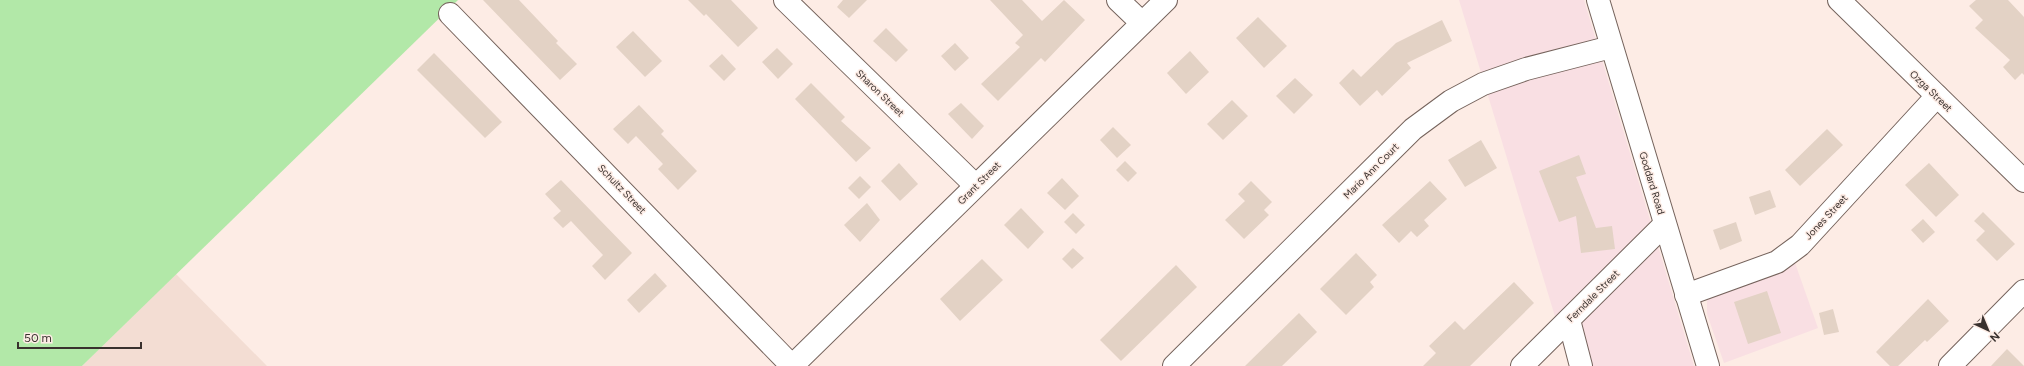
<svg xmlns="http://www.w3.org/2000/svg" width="2024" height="366" font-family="Figtree,sans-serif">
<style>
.commercial{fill:#f9dfe3}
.built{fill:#f3ddd3}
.green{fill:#b2e8a8}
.building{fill:#e3d2c5}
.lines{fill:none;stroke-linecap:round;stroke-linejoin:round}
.minor-casing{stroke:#75635c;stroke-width:24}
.major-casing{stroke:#75635c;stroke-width:24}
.minor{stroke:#fff;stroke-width:22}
.major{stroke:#fff;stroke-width:22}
.labels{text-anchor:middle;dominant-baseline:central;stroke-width:3;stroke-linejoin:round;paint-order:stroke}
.street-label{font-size:10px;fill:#39312e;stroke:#fdece5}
</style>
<rect width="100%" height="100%" fill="#fdece5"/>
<g class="commercial">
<polygon points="1459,0 1584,0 1694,366 1570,366"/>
<polygon points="1794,260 1818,328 1724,363 1707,314 1707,300 1711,296"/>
</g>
<polygon class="built" points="176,274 267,366 82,366"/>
<polygon class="green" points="0,0 458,0 82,366 0,366"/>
<g class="building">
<polygon points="483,0 519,0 558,41 556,43 577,64 560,80"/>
<polygon points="688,0 731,0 758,28 738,47 706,14 704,16"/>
<polygon points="843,0 867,0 849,18 837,7"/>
<polygon points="990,0 1022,0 1042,21 1064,0 1085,20 1045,62 1041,58 998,101 981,84 1020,47 1015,43 1023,35"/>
<polygon points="1976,0 2008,0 2024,17 2024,75 2022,73 2015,80 2003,67 2010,60 1975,28 1983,20 1969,6"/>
<polygon points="1258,17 1287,46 1264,68 1236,38"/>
<polygon points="1442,20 1452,41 1407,63 1411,68 1382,96 1377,90 1360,106 1339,83 1353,69 1361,77 1396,43"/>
<polygon points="886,28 908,50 896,62 873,41"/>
<polygon points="633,31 662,61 645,77 616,47"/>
<polygon points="955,43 969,58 955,71 941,56"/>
<polygon points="777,48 793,64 778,79 762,62"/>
<polygon points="1190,51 1209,72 1186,94 1167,73"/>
<polygon points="434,53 502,122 485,138 417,70"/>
<polygon points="722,54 736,69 724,81 709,66"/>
<polygon points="1295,78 1313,95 1294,114 1276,96"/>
<polygon points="811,83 845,117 841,121 871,148 856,162 795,99"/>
<polygon points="1232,100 1248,116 1223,140 1207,124"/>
<polygon points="961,103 984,126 972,139 948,114"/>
<polygon points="639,105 664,131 661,134 697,171 678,190 658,169 663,164 636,136 628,144 613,129"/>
<polygon points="1113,127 1131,145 1117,158 1100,140"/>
<polygon points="1827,129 1843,145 1800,186 1785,170"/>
<polygon points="1481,140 1497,168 1465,187 1448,160"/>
<polygon points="1579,155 1586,174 1576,177 1596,228 1612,226 1615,249 1581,253 1576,216 1559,222 1539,171"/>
<polygon points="1125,161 1137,173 1128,182 1116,170"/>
<polygon points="899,163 918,184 900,201 881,181"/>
<polygon points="1929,163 1959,195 1936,217 1905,185"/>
<polygon points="860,176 871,187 859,199 848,188"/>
<polygon points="1062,178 1079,196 1065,210 1047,193"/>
<polygon points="561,180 632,253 605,280 592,266 603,255 571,221 563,228 553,218 561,211 545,194"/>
<polygon points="1251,181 1272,202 1264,210 1269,215 1244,239 1225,220 1245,201 1238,194"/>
<polygon points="1430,181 1447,199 1424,220 1429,226 1417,237 1411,231 1399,243 1382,225"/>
<polygon points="1770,190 1776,207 1755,215 1749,197"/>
<polygon points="867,203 880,220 860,242 844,225"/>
<polygon points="1021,208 1044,232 1028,249 1004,225"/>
<polygon points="1983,212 2015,244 1997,261 1976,240 1985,231 1974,221"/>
<polygon points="1073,213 1085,225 1076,234 1064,222"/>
<polygon points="1923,219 1935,232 1923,243 1911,230"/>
<polygon points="1736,222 1742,241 1720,250 1713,230"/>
<polygon points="1073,248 1084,258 1072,269 1062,259"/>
<polygon points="1356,253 1377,275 1370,282 1374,287 1346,315 1320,289"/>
<polygon points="982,259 1003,280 960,321 940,299"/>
<polygon points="1176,265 1197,287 1121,361 1100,340"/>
<polygon points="655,273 667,286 639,313 627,300"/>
<polygon points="1514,282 1534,303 1470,366 1423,366 1436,353 1429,346 1455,321 1464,330"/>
<polygon points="1767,291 1781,333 1748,344 1734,302"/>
<polygon points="1928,299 1949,321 1927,342 1925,340 1898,366 1890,366 1876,352"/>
<polygon points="1833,309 1839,332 1824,335 1819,313"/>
<polygon points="1299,313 1317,332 1282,366 1245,366"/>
<polygon points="2007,349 2024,366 1991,366"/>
</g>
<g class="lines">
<defs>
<g id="minor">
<polyline points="785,0 975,185"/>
<polyline points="1118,0 1142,23"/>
<polyline points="1839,0 2024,181"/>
<polyline points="450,14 792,366"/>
<polyline points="1686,295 1777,262 1800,245 1937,96"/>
<polyline points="1569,320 1581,366"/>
<polyline points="792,366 1166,0"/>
<polyline points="1174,366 1413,129 1451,101 1483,84 1526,69 1611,47"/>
<polyline points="1522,366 1664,225"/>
<polyline points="1950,366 2024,291"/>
</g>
<polyline id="major" points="1598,0 1708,366"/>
</defs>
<use href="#minor" class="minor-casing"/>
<use href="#major" class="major-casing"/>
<use href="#minor" class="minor"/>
<use href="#major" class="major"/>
</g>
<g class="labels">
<g class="street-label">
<text transform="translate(1931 91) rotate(44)">Ozga Street</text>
<text transform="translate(880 93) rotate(44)">Sharon Street</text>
<text transform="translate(1371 171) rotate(-45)">Mario Ann Court</text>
<text transform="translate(979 183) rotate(-45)">Grant Street</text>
<text transform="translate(1652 183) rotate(73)">Goddard Road</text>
<text transform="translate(622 189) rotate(46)">Schultz Street</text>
<text transform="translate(1826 217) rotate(-47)">Jones Street</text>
<text transform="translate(1593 296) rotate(-45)">Ferndale Street</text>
</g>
</g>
<g transform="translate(1988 330) rotate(136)" stroke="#fdece5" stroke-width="3" paint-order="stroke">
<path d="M0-3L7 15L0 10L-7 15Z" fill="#39312e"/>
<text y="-6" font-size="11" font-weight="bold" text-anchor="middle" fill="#39312e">N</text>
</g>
<path d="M18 342v6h123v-6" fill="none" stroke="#39312e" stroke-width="2"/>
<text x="24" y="342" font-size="12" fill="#39312e" stroke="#fdece5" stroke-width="3" paint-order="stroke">50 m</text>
</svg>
